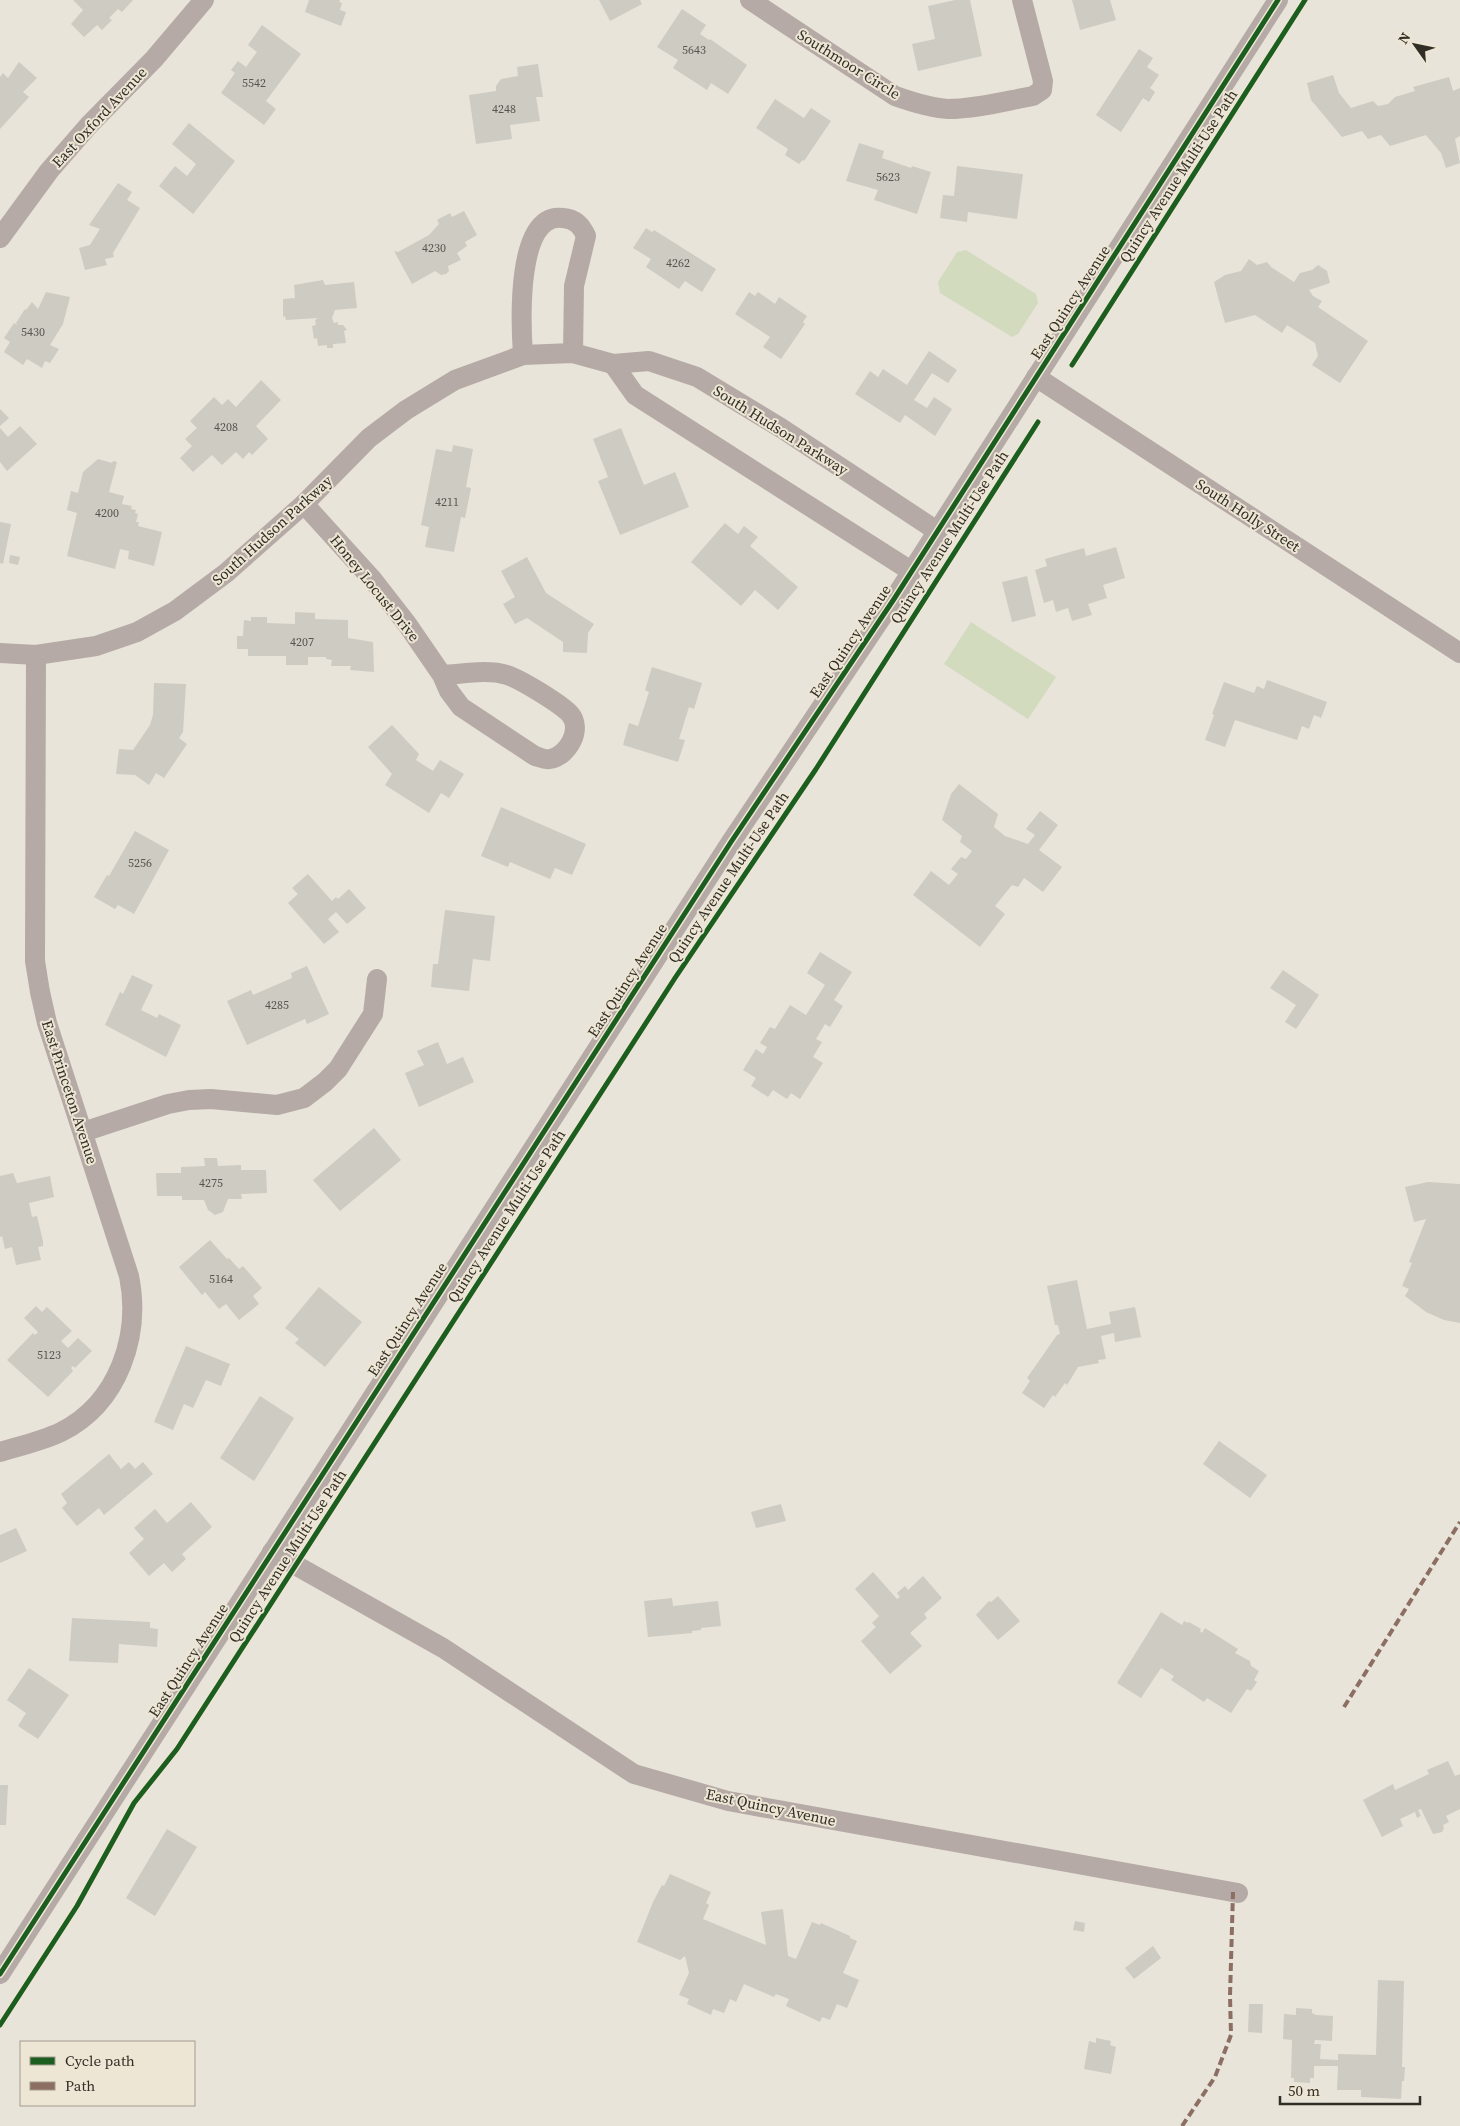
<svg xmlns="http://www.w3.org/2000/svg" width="1460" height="2126" font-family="'Source Serif 4',serif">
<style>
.green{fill:#d3dbbe}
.building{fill:#cecbc3}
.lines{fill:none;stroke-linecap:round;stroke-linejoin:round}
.minor{stroke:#b5aaa5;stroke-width:20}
.quiet{stroke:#8d6e63;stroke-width:4;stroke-dasharray:8 4;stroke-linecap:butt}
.cycleway-casing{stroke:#eee6d4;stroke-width:8}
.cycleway{stroke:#1b5e20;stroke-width:5}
.labels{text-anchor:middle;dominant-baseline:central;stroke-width:4;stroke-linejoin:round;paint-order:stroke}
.number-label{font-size:12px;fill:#58554e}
.street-label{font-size:15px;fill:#312e27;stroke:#eee6d4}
</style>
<rect width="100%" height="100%" fill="#e8e4da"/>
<g class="green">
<polygon points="966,250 1036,294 1038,303 1018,334 1012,337 940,293 938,282 957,252"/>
<polygon points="971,622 1056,677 1028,719 944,664"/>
</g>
<g class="building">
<polygon points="73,0 133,0 122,12 118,9 109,18 112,20 102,30 97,25 84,37 71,24 83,10"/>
<polygon points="309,0 340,0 339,2 342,3 340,10 346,12 341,26 305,12"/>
<polygon points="599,0 640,0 642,4 610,21"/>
<polygon points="955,0 970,0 982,56 918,71 912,44 935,39 928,6"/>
<polygon points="1072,0 1110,0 1116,20 1080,30"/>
<polygon points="682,9 706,25 700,34 709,40 710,39 747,65 728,94 711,83 707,90 673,68 678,60 657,47"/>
<polygon points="262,25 301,54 266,101 276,109 264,125 221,93 235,73 231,70 238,61 246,67 257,52 248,45"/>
<polygon points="1139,49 1153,58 1147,67 1159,75 1150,88 1155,92 1149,102 1143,98 1121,132 1096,115"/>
<polygon points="19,62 37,78 23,92 29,97 0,129 0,77 3,73 8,78"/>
<polygon points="538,64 543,97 536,97 540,121 510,125 512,139 476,144 469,95 496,91 496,86 501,79 518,76 517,67"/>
<polygon points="1333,75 1339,93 1351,108 1373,101 1378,106 1388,104 1395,97 1415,91 1413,87 1449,77 1453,91 1460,88 1460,136 1455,139 1460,163 1446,168 1441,153 1426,135 1390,146 1381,135 1368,139 1362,131 1342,137 1311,100 1307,83"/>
<polygon points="775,99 804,118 811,108 831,121 804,161 803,160 799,164 785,155 788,149 756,128"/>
<polygon points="189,123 235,161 193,214 159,186 175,166 187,176 196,164 172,144"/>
<polygon points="859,143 884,151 882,158 911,168 912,166 931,172 917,214 874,200 878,190 846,181"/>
<polygon points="957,166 1023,174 1017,219 968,212 967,222 940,218 943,195 954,196"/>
<polygon points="118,183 132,192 127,200 140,208 113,253 114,257 105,259 107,265 85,270 79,248 90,245 100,229 89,225"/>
<polygon points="464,211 477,235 465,242 467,246 457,253 461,260 448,266 449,271 446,274 441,275 435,271 412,284 394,251 398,252 429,235 439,224 437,220 450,213 452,217"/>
<polygon points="646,228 652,232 654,230 716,269 702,292 685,281 679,289 646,267 651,259 633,248"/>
<polygon points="1249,259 1257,265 1267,262 1271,267 1294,282 1300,273 1312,270 1318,265 1327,271 1330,283 1309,290 1313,296 1322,301 1318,307 1368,341 1340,383 1312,365 1318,356 1315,343 1287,325 1282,333 1255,315 1225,323 1214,282 1225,275 1241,271"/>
<polygon points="323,280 325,285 354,282 357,308 335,310 332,318 334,323 338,322 338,325 343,325 347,330 344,331 346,343 333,344 333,348 327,348 327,345 318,346 317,338 314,339 312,326 316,325 315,320 318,318 286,320 285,316 283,317 283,299 295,298 294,285"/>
<polygon points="46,292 70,297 63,324 50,345 59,349 50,363 45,361 42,368 27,359 23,365 4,352 10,342 4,338 14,323 17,325 16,323 25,309 26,310 32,302 38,309"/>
<polygon points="749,292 755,296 758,292 775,304 779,297 807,316 803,322 805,324 781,359 763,347 770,337 735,314"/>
<polygon points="929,351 957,370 948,383 932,373 914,400 927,408 934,397 952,409 935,436 905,415 900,423 855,394 870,371 878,377 883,369 907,385"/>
<polygon points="261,380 281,400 256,426 268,439 252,455 249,452 243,459 236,452 222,465 212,455 193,472 180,458 192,446 185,439 197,428 190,421 214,397 222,405 228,399 236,407"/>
<polygon points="0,409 9,418 0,426"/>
<polygon points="20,426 37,444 7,471 0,462 0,428 8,437"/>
<polygon points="621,428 644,485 675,472 689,507 620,535 598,481 608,477 593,439"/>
<polygon points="453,445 473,449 466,487 471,488 465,518 461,517 454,552 425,547 429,527 421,525 436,449 452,452"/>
<polygon points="98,459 112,463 113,461 117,462 109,492 124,496 122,504 132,506 131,509 136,510 135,513 138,514 136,522 139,522 138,526 162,532 154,566 128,559 129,551 120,549 115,569 67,556 77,513 67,510 71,491 78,493 83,472"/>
<polygon points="0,522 11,524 3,564 0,563"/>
<polygon points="725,523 738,534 744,526 758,537 750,546 798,587 778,610 755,590 741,606 691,562"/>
<polygon points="1116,547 1125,578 1103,585 1107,598 1088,604 1092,615 1072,621 1068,608 1056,612 1053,600 1044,603 1035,570 1047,566 1045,559 1084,548 1086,556"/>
<polygon points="10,555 20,557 18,565 9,563"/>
<polygon points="527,557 546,593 594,624 588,633 587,653 563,652 563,642 527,618 515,624 503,604 515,597 501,571"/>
<polygon points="1027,576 1036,616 1012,622 1002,582"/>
<polygon points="295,612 315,613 315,619 348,620 348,638 373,642 374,672 350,670 351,666 331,666 332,660 326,659 326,657 308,657 308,665 286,665 286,656 248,656 248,649 237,649 237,636 243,636 244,620 251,621 251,617 267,617 267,623 295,624"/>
<polygon points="652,667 702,683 694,709 689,707 679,739 685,740 678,762 623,745 629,723 638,726 649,692 645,690"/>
<polygon points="1267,680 1327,702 1321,718 1314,715 1309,729 1302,726 1297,740 1235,720 1225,747 1205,740 1214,715 1212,714 1224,682 1254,693 1257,686 1264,689"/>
<polygon points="154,683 186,684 183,732 179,738 187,744 164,778 156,773 149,785 135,775 116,774 119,749 133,750 150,725 153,715"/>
<polygon points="392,725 419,754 416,760 433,771 440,760 464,774 449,798 441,793 429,813 385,785 392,774 368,747"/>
<polygon points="959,784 998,814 994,827 1005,836 1028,844 1035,835 1026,829 1040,811 1058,825 1039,850 1062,867 1043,892 1024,878 1018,887 1012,885 995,906 1005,914 980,947 913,895 931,871 949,885 958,874 951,869 961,857 966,859 972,851 960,842 962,836 942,820 951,794"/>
<polygon points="501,807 586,844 572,875 555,868 550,879 510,862 508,867 481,856"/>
<polygon points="135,831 169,850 134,914 118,905 115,909 94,897 107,875 109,876"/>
<polygon points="308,874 332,901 336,897 338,899 349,889 366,908 347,924 336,912 328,919 339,932 324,944 288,903 298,894 292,888"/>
<polygon points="445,910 495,916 490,961 473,959 469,991 431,987 433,964 438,964"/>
<polygon points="820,952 852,972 834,1000 843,1006 830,1027 825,1024 816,1039 822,1042 813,1057 823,1063 800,1099 791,1093 787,1099 773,1090 768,1097 751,1086 756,1078 743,1070 756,1049 763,1054 767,1047 760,1043 770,1027 775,1029 790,1005 806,1015 825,985 807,973"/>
<polygon points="307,966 329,1014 307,1024 305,1019 247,1045 227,1001 251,990 253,995 292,978 291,973"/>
<polygon points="1283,970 1319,995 1296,1029 1285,1022 1296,1005 1270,988"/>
<polygon points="132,975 153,985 141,1010 157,1018 159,1014 181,1025 166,1057 105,1025 120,992 123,994"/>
<polygon points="438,1042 447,1064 463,1057 474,1082 419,1107 405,1073 424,1065 417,1051"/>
<polygon points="374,1128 401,1160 340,1211 313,1180"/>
<polygon points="204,1158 217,1158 218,1166 241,1165 241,1170 266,1170 267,1193 241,1194 242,1199 228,1199 223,1212 215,1215 208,1210 204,1200 182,1200 182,1196 157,1196 156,1173 181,1173 181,1167 205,1166"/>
<polygon points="13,1173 17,1183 50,1176 54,1197 29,1203 32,1217 37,1216 43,1241 43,1246 38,1247 41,1260 16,1265 12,1247 5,1249 2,1236 0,1237 0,1176"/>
<polygon points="1428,1182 1460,1184 1460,1323 1444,1320 1426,1312 1405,1296 1409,1289 1402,1286 1412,1263 1409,1262 1426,1219 1414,1222 1405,1187"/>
<polygon points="210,1240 227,1259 229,1258 239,1269 243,1266 262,1288 253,1296 259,1304 239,1320 226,1304 219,1309 205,1292 202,1295 179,1267"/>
<polygon points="1077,1280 1087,1329 1111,1324 1109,1312 1135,1307 1141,1337 1115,1342 1114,1333 1101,1336 1106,1359 1098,1360 1099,1363 1078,1367 1067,1385 1065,1383 1055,1397 1053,1395 1044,1408 1022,1393 1030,1381 1027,1378 1057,1335 1060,1334 1058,1325 1055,1325 1047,1286"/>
<polygon points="319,1287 362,1322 325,1367 295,1343 299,1339 285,1328"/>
<polygon points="36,1306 42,1312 47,1307 72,1331 61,1341 68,1348 78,1338 92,1351 75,1368 73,1366 71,1368 73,1371 48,1397 7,1360 33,1333 35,1335 38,1332 24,1318"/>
<polygon points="186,1346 230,1364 221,1386 206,1380 193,1408 184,1404 173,1430 154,1422"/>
<polygon points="260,1396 294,1418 254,1481 220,1458"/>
<polygon points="1219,1441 1267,1475 1250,1498 1203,1464"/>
<polygon points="109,1454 121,1469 129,1462 135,1469 143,1462 153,1474 104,1515 99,1508 77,1526 62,1508 67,1503 61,1494"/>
<polygon points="191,1502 212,1527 182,1554 186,1559 172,1572 164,1563 149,1576 129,1553 144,1539 134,1528 155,1509 167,1523"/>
<polygon points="781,1504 786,1521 756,1528 751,1512"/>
<polygon points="16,1528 27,1551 0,1563 0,1535"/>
<polygon points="873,1572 897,1599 900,1597 897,1593 905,1586 908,1590 923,1576 942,1598 924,1614 927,1618 910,1633 922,1646 890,1674 861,1641 876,1627 872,1623 879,1616 855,1589"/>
<polygon points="998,1596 1020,1621 998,1640 976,1615 989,1601 991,1602"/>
<polygon points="672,1598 673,1606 718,1601 721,1626 701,1628 701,1630 692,1631 692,1633 648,1637 644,1601"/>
<polygon points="1161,1612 1182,1625 1184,1621 1188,1623 1189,1622 1201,1629 1200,1631 1202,1633 1205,1628 1238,1649 1235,1653 1250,1661 1251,1666 1259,1671 1254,1680 1257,1682 1251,1691 1247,1689 1231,1713 1207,1698 1204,1702 1171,1680 1174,1676 1161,1668 1141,1698 1117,1683"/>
<polygon points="72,1618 150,1622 150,1628 158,1629 157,1647 119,1644 118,1663 69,1661"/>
<polygon points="29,1668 69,1695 38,1739 18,1726 26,1713 7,1700"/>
<polygon points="1448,1761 1455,1776 1460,1774 1460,1809 1446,1816 1449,1822 1443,1825 1444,1828 1442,1832 1433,1834 1421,1809 1418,1810 1421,1816 1417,1818 1415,1812 1400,1819 1403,1826 1382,1837 1363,1800 1393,1784 1395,1790 1429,1774 1427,1770"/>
<polygon points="0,1785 8,1785 6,1825 0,1825"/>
<polygon points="167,1829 197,1847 155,1916 126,1898"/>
<polygon points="670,1874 711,1892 706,1903 709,1905 703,1919 766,1945 761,1912 783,1909 788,1956 796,1959 812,1922 820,1925 821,1923 850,1936 850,1938 857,1941 843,1973 859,1980 847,2008 837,2004 830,2020 822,2017 820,2022 786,2006 789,1999 776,1994 774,1997 744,1984 736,2002 730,1999 724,2013 713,2009 711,2015 687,2004 689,1999 679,1995 689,1973 685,1956 680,1960 637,1942 653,1902 662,1885 664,1886"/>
<polygon points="1075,1921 1085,1923 1084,1932 1073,1930"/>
<polygon points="1153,1946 1161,1958 1134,1979 1125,1968"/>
<polygon points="1378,1980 1404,1981 1402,2067 1405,2067 1404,2081 1402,2081 1401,2099 1361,2097 1361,2090 1337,2090 1338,2066 1314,2066 1314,2078 1310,2078 1310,2083 1294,2082 1294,2078 1291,2078 1292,2040 1283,2039 1284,2014 1296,2015 1296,2008 1312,2009 1312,2013 1316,2015 1333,2016 1332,2041 1315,2040 1314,2044 1321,2044 1320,2059 1338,2060 1338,2054 1376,2055"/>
<polygon points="1249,2004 1263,2004 1262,2033 1248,2032"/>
<polygon points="1096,2038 1111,2041 1110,2045 1116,2047 1111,2074 1084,2069 1089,2041 1096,2043"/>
</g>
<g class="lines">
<g class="minor">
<path d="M750,0L895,96C912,102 930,108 948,109C976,109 1005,101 1033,96L1042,90L1043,81L1022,0"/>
<polyline points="0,238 49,171 89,125 154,59 204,0"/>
<path d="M523,355C521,326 515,211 563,218C575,219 581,225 586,236L574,286L573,353"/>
<polyline points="613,364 635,395 911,571"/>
<polyline points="1036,377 1460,653"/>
<path d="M304,504L372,579L407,624L442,675L449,691L461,707L535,756C539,757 545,760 550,759C568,756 583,729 570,714C561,704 520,679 507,675C487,669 463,674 442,675"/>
<polyline points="0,653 36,655 96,646 137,632 175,611 226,573 304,504 369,438 406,410 455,380 523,355 573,353 613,364 649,361 697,377 781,428 937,531"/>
<polyline points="83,1132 168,1104 189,1100 211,1099 277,1105 304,1098 325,1082 338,1069 373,1014 377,979"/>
<path d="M0,1452C20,1446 42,1441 61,1432C119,1403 141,1335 129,1276L47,1023L40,992L35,961L36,655"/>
<polyline points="272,1552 443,1648 634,1774 728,1801 1238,1893"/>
<polyline points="0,1974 731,842 894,599 1278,0"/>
</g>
<g class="quiet">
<polyline points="1344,1707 1460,1522"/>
<polyline points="1182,2126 1215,2077 1231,2035 1230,1996 1233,1892"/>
</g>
<defs>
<g id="cycleway">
<polyline points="1072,365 1305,0"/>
<polyline points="0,1974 731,842 894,599 1278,0"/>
<polyline points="0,2025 77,1906 134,1803 177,1749 675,978 816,769 1038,422"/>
</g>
</defs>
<use href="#cycleway" class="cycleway-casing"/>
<use href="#cycleway" class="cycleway"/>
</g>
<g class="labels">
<g class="number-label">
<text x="694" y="50">5643</text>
<text x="254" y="83">5542</text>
<text x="504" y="109">4248</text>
<text x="888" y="177">5623</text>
<text x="434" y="248">4230</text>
<text x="678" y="263">4262</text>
<text x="33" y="332">5430</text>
<text x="226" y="427">4208</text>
<text x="447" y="502">4211</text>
<text x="107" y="513">4200</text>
<text x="302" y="642">4207</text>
<text x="140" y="863">5256</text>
<text x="277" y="1005">4285</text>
<text x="211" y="1183">4275</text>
<text x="221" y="1279">5164</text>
<text x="49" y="1355">5123</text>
</g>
<g class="street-label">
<text transform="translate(849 64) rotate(32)">Southmoor Circle</text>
<text transform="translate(99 117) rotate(-47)">East Oxford Avenue</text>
<text transform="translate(1178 176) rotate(-57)">Quincy Avenue Multi-Use Path</text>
<text transform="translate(1070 302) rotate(-57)">East Quincy Avenue</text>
<text transform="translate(781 430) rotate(32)">South Hudson Parkway</text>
<text transform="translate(1248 515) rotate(33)">South Holly Street</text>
<text transform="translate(272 530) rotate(-42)">South Hudson Parkway</text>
<text transform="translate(949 537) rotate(-57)">Quincy Avenue Multi-Use Path</text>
<text transform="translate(375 588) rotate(51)">Honey Locust Drive</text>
<text transform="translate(850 641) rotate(-56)">East Quincy Avenue</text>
<text transform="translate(728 877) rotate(-56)">Quincy Avenue Multi-Use Path</text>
<text transform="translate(627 980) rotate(-57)">East Quincy Avenue</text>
<text transform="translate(70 1092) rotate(72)">East Princeton Avenue</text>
<text transform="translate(506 1216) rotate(-57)">Quincy Avenue Multi-Use Path</text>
<text transform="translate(407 1319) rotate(-57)">East Quincy Avenue</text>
<text transform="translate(287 1556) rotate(-57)">Quincy Avenue Multi-Use Path</text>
<text transform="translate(188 1660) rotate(-57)">East Quincy Avenue</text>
<text transform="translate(771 1807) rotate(12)">East Quincy Avenue</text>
</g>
</g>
<rect x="20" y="2041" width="175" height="65" fill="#eee6d4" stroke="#a29c8f"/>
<rect x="30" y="2057" width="25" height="8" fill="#1b5e20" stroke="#a29c8f"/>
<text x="65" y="2066" font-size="15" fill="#312e27">Cycle path</text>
<rect x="30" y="2082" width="25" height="8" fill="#8d6e63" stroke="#a29c8f"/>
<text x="65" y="2091" font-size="15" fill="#312e27">Path</text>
<g transform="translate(1415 45) rotate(303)" stroke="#eee6d4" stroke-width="4" paint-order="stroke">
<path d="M0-4L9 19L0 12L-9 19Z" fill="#312e27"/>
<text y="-8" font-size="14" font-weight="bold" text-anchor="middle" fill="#312e27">N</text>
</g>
<path d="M1280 2096v8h140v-8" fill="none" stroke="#312e27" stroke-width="2.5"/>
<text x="1288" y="2096" font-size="15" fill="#312e27" stroke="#eee6d4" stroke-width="4" paint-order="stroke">50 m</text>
</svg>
